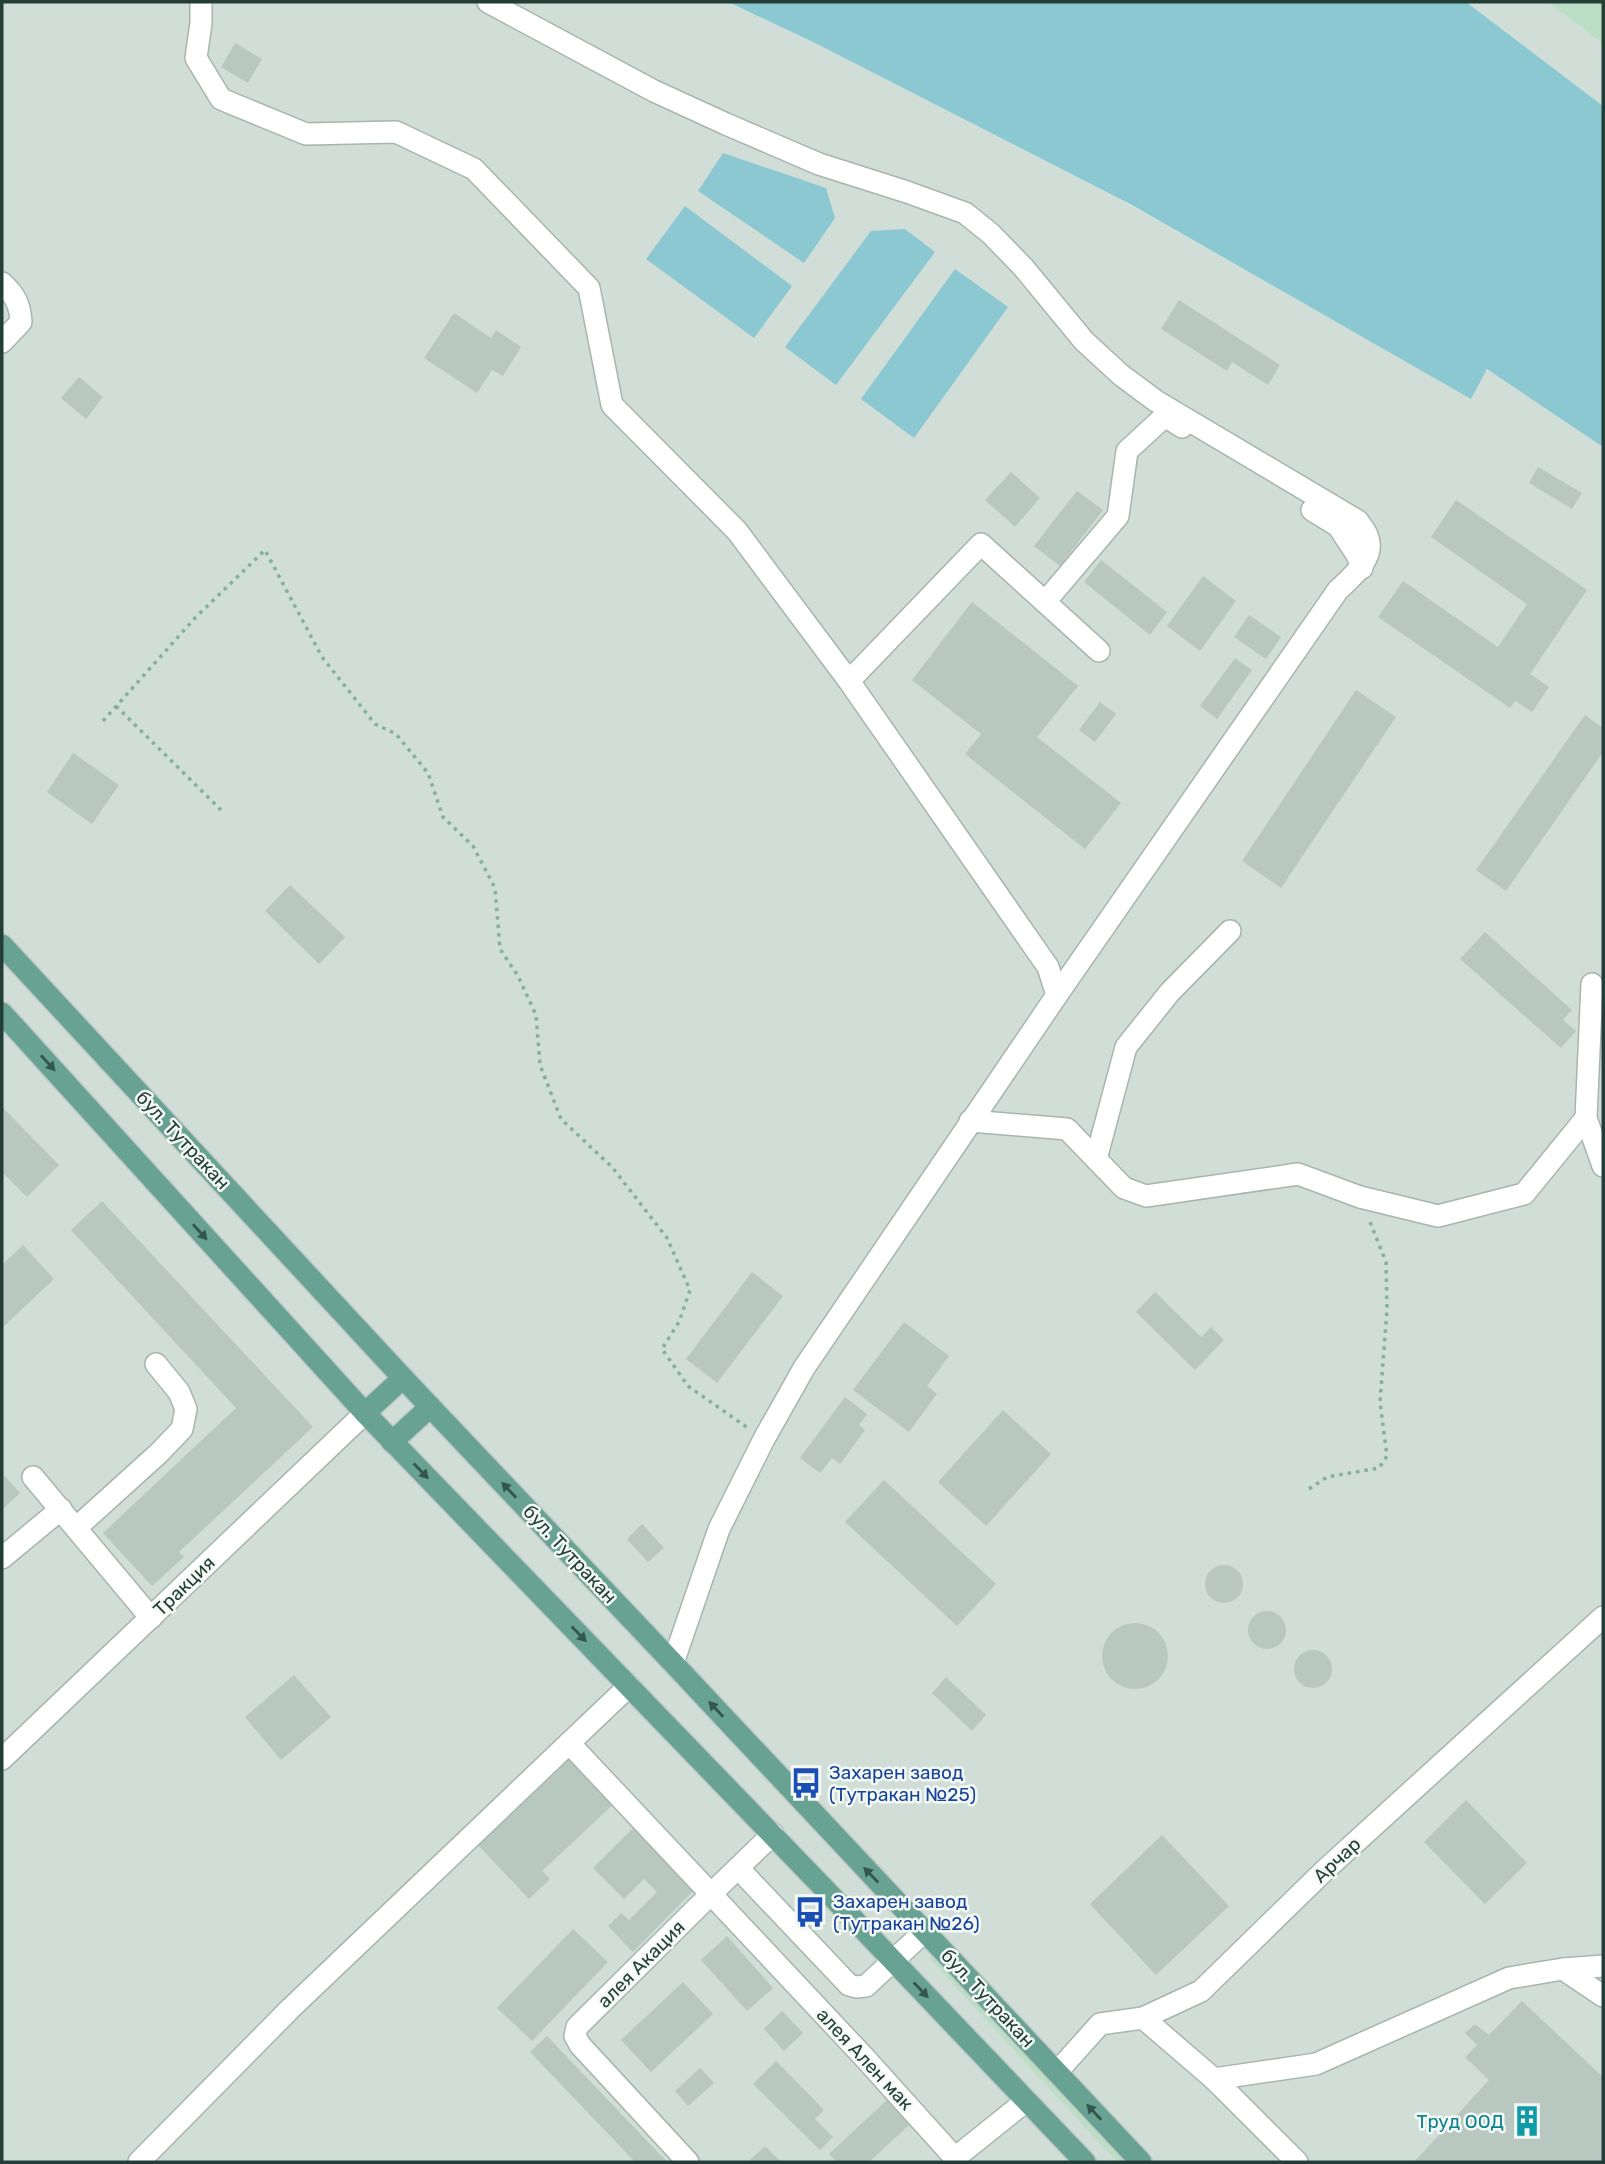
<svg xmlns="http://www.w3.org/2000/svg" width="1605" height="2164" font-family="Rubik,sans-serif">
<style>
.built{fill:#d1ddd7}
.green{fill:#bcdec5}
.water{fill:#8bc8d2}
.building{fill:#b8c8c1}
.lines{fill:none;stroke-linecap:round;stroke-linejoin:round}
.minor-casing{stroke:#a6b5af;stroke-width:24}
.major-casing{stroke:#c1c9c7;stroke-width:24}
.path{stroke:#84b0a1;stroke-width:3.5;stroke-dasharray:3.5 5;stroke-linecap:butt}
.minor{stroke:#fff;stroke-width:21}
.major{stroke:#68a292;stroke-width:21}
.oneway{fill:#34574d}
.labels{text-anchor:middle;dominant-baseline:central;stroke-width:5;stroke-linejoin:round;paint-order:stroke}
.street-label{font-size:19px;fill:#233e36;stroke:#f4f9f6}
.transit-label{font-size:19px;fill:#164399;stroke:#f4f9f6;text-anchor:start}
.culture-label{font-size:19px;fill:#0d838f;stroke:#f4f9f6;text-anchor:end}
</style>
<rect width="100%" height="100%" fill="#e3ede8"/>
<g class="built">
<polygon points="2,2 727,2 813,42 1116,197 1471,398 1487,369 1603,447 1603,2162 2,2162"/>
<polygon points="1466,2 1548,2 1603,44 1603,106"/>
</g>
<g class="green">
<polygon points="1548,2 1603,2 1603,44"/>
<polygon points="932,1956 945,1969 1127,2162 1117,2162 929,1958"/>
</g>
<g class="water">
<polygon points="728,2 1466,2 1603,106 1603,447 1487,369 1471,399 1130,204 813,42"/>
<polygon points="723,153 826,188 835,218 804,263 698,191"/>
<polygon points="685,206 792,286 754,338 646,259"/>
<polygon points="905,229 935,252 836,385 785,347 871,231"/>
<polygon points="955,269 1008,307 914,438 861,399"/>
</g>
<g class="building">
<polygon points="235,43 262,59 248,83 221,67"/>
<polygon points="1179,300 1280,365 1268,385 1232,362 1227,371 1161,329"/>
<polygon points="454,313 491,338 496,330 521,347 503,376 492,370 477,393 424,358"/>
<polygon points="79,377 103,397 86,419 61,398"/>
<polygon points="1538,467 1582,493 1572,509 1529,483"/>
<polygon points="1011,472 1040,498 1015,527 985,500"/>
<polygon points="1077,491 1103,510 1060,566 1034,546"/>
<polygon points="1456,500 1587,590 1530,674 1549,687 1532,712 1515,701 1510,708 1378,617 1403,581 1498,647 1527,604 1431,537"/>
<polygon points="1101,560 1167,612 1150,635 1084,582"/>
<polygon points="1203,576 1236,601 1200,651 1167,626"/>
<polygon points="972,602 1078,686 1037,737 1121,803 1085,849 965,754 981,734 912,680"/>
<polygon points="1249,615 1281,637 1266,659 1234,637"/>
<polygon points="1235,658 1252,670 1217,719 1200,706"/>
<polygon points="1356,690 1396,717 1281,888 1242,861"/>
<polygon points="1100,702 1116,714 1095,742 1079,730"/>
<polygon points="1585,715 1603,728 1603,752 1506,891 1476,870"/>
<polygon points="73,753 119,785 92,824 47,792"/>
<polygon points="290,885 345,937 319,964 265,911"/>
<polygon points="1485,932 1572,1010 1563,1020 1576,1031 1561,1048 1460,959"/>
<polygon points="2,1107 59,1165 27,1197 2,1172"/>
<polygon points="102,1201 313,1427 179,1552 184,1557 152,1586 103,1533 236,1408 71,1230"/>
<polygon points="23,1245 54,1279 2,1328 2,1265"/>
<polygon points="752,1272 783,1296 717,1383 686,1359"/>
<polygon points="1155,1292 1201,1337 1211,1327 1224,1340 1195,1370 1136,1312"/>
<polygon points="904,1322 949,1356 927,1386 937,1394 909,1432 853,1390"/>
<polygon points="845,1397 867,1414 859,1425 865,1430 840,1464 832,1458 820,1473 800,1458"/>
<polygon points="1003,1410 1051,1454 986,1526 938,1482"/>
<polygon points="2,1473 20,1493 2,1510"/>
<polygon points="884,1480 996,1584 957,1626 845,1522"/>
<polygon points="642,1524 664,1548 648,1562 627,1539"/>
<circle cx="1224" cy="1584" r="19"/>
<circle cx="1267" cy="1630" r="19"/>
<circle cx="1135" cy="1656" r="33"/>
<circle cx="1313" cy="1669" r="19"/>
<polygon points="294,1675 331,1717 281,1760 245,1717"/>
<polygon points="946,1677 986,1715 972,1731 932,1693"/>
<polygon points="574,1755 617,1801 542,1871 550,1879 529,1899 478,1845"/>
<polygon points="1466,1800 1527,1863 1485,1904 1424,1842"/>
<polygon points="635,1826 697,1887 633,1952 608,1926 621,1913 629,1920 657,1892 644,1879 624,1899 593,1868"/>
<polygon points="1162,1835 1229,1906 1156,1975 1090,1904"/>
<polygon points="573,1929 608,1962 532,2041 497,2008"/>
<polygon points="727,1936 773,1988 747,2011 701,1960"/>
<polygon points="683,1982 713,2014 651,2072 621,2040"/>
<polygon points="1522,2001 1603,2077 1603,2162 1414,2162 1489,2080 1465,2057 1477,2045 1465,2033 1475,2024 1489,2035"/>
<polygon points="782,2011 803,2033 784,2051 764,2029"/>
<polygon points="547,2036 667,2162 635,2162 530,2052"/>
<polygon points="776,2061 824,2110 815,2119 833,2137 820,2150 753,2084"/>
<polygon points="700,2068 714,2083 688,2106 675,2091"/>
<polygon points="887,2100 909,2125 869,2162 837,2162 829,2154"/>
<polygon points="765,2146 781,2162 752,2162 750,2160"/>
</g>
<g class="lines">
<defs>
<g id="minor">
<polyline points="201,2 201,23 196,58 221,99 306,134 396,132 474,169 589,288 612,405 737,531 849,681 1048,967 1057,995 804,1368 764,1439 719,1529 673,1663"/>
<path d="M488,2L654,91L726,124L819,164L907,192L965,213L991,234L1023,267L1084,341L1121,375L1156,401L1358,521C1361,526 1365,530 1367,535C1377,557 1352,577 1338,590L1057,995"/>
<path d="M2,283C15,295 20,304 21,322L2,342"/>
<polyline points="1312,510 1338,526 1357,555 1362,568"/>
<polyline points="1045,602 1118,516 1127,451 1165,416 1182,427"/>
<polyline points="849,681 981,544 1099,651"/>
<polyline points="1592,984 1586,1118 1603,1166"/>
<polyline points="970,1121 1067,1129 1124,1188 1146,1196 1298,1174 1360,1197 1438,1216 1524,1194 1586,1118"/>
<polyline points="1096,1159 1126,1047 1170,992 1230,931"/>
<polyline points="33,1477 151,1618"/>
<polyline points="76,1528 159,1453 182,1429 186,1409 179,1392 156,1364"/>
<polyline points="2,1558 61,1509"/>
<polyline points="569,1743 711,1894 577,2027 575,2036 580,2045 688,2162"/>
<polyline points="2,1759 365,1413"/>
<polyline points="773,1834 711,1894 863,2056 955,2158 1026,2101"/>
<polyline points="738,1868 849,1985 856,1987 866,1986 925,1931"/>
<polyline points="1563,1969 1603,1966"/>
<polyline points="1143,2018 1214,2079 1316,2064 1509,1978 1563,1969 1603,1996"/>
<polyline points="1057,2072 1100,2024 1143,2018 1201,1991 1325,1870 1603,1617"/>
<polyline points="1214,2079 1297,2162"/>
<polyline points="139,2162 290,2009 629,1686"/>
</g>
<g id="major">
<polyline points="2,945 403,1378 673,1663 1141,2162"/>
<polyline points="2,1013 365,1413 818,1882 1085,2162"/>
<polyline points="365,1413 403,1378"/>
<polyline points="392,1442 430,1407"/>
</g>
</defs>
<use href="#minor" class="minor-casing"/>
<use href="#major" class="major-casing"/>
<g class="path">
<polyline points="116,706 221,810"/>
<polyline points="103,721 195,618 265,550 322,657 375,724 396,734 428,773 443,817 473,846 495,888 500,949 518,976 536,1015 540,1065 561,1119 612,1167 667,1238 690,1290 679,1322 662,1349 688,1386 748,1428"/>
<polyline points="1309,1489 1327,1477 1379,1468 1387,1456 1380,1402 1387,1310 1386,1262 1370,1222"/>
</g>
<use href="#minor" class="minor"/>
<use href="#major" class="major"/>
</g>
<defs><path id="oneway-solid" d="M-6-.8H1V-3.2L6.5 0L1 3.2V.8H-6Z" transform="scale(1.75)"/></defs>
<g class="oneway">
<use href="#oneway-solid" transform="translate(48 1063) rotate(48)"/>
<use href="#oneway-solid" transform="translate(200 1232) rotate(48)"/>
<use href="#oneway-solid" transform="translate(421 1471) rotate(46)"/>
<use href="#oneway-solid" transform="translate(509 1490) rotate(-133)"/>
<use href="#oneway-solid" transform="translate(579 1634) rotate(46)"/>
<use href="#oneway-solid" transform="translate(716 1709) rotate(-133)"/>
<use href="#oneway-solid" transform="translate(871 1875) rotate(-134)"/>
<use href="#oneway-solid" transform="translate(921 1990) rotate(46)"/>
<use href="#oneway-solid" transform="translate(1094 2112) rotate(-133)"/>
</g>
<defs>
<symbol id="bus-bare" viewBox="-9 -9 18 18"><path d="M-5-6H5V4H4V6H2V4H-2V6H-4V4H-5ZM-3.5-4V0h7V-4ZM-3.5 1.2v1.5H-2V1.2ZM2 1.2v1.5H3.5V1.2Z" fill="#1a4fb4" stroke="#f4f9f6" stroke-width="2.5" paint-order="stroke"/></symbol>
<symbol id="building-bare" viewBox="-9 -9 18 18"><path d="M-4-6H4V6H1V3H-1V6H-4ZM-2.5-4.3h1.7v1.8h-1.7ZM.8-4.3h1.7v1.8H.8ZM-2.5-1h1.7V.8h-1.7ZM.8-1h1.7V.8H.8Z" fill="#0f9aa8" stroke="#f4f9f6" stroke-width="2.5" paint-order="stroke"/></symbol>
</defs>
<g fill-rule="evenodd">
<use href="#bus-bare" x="784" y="1761" width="44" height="44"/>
<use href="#bus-bare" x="788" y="1890" width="44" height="44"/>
<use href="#building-bare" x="1505" y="2099" width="44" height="44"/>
</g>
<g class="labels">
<g class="street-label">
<text transform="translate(183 1140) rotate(47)">бул. Тутракан</text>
<text transform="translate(570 1554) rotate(47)">бул. Тутракан</text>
<text transform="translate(184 1586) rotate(-44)">Тракция</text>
<text transform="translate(1337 1860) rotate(-43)">Арчар</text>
<text transform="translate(641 1964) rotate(-45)">алея Акация</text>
<text transform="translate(988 1998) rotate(47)">бул. Тутракан</text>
<text transform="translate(865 2059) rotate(47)">алея Ален мак</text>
</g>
<g class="transit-label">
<text x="829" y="1772">Захарен завод<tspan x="829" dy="22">(Тутракан №25)</tspan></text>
<text x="833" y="1901">Захарен завод<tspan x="833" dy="22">(Тутракан №26)</tspan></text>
</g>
<g class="culture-label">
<text x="1504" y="2121">Труд ООД</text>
</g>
</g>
<rect width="1605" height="2164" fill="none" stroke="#233e36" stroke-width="7"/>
</svg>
